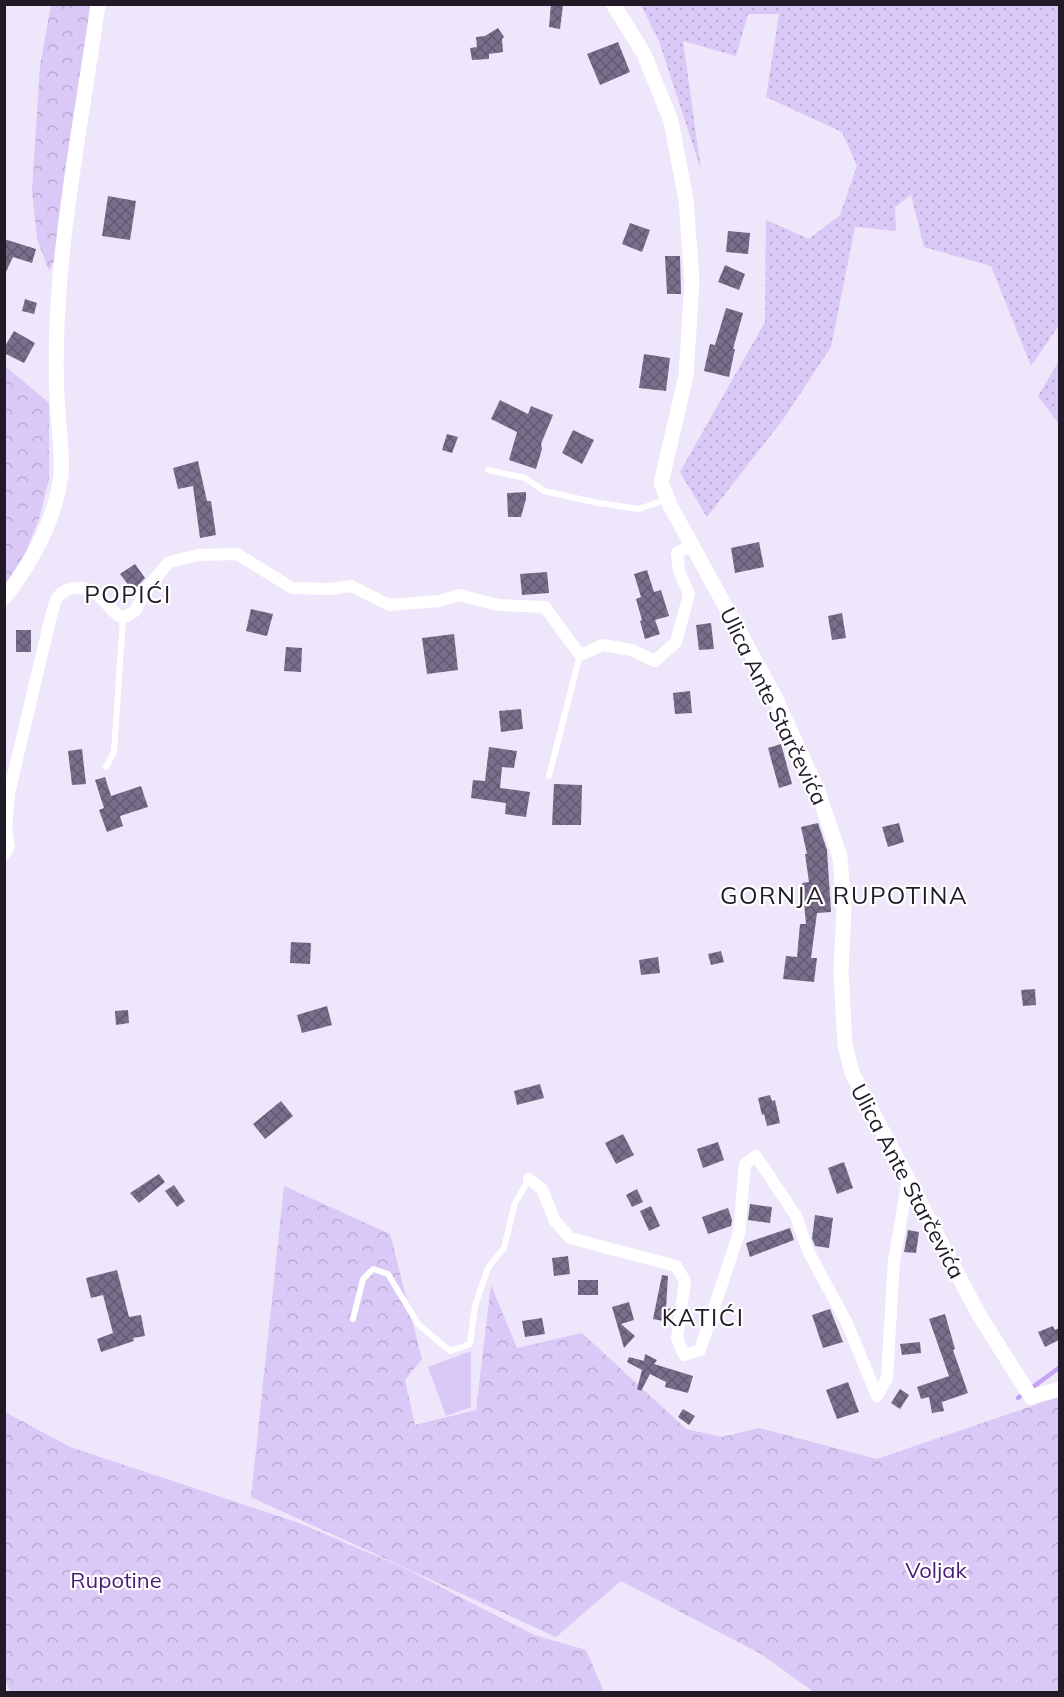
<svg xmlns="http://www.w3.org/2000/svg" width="1064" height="1697" font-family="Mulish,sans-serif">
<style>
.grass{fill:url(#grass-dots)}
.forest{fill:url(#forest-crowns)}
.park{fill:#dac8f6}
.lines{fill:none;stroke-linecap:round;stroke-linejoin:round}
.stream{stroke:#c6a2f7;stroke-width:4.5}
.building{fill:url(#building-cross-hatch)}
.service{stroke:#fff;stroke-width:6}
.minor{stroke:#fff;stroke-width:12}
.tertiary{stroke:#fff;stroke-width:15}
.labels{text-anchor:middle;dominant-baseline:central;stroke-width:4.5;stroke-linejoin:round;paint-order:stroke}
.street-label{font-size:22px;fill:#201b27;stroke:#fff}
.park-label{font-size:22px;fill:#4d1a7a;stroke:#fff}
.neighbourhood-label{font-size:24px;letter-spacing:1.5px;fill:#201b27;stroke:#fff}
</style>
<defs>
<pattern id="grass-dots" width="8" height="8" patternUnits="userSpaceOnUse" patternTransform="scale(1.5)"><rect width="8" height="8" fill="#dac8f6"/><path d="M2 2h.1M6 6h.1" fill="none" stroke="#bbabd3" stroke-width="1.8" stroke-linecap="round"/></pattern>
<pattern id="forest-crowns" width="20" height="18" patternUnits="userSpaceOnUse" patternTransform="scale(1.5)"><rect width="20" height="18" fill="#dac8f6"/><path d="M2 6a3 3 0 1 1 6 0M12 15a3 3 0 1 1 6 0" fill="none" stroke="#bbabd3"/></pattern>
<pattern id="building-cross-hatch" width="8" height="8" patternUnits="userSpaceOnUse" patternTransform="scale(1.5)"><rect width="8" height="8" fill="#796e8b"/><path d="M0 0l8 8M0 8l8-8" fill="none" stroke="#635a72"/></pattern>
</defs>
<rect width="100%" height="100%" fill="#eee6fa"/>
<g class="grass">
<polygon points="641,5 1059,5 1059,325 1031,366 991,266 924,247 911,195 895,207 896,231 855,227 831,347 782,421 707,517 680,472 765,322 766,220 809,239 840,215 857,166 842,132 766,97 779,14 748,14 736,56 683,41 701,170 659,41"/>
<polygon points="1059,361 1059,424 1038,396"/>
</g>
<g class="forest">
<polygon points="51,5 92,5 56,257 49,271 37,239 32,190 40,66"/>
<polygon points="5,366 49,403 49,479 39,519 26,552 5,587"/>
<polygon points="284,1186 390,1234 422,1359 405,1380 415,1425 476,1410 491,1285 517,1348 582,1333 686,1429 722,1437 759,1428 877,1459 1035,1405 1059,1394 1059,1692 814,1692 761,1654 621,1581 556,1637 251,1497"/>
<polygon points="5,1412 70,1447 299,1523 402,1567 534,1635 586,1650 604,1692 10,1692 4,1678"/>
</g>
<polygon class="park" points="471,1351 471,1407 446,1416 428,1367"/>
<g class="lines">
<polyline class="stream" points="1018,1398 1060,1367"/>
</g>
<g class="building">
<polygon points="551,4 563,5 560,29 549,27"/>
<polygon points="498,28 504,37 502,39 503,52 489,54 489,59 472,60 470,48 477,47 476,37 485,36"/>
<polygon points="618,42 630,72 600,85 587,54"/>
<polygon points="108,196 136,201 130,240 102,236"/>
<polygon points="630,223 650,230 642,252 622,244"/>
<polygon points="728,231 750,233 748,254 726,252"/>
<polygon points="4,239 36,249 32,263 13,257 4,276"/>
<polygon points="665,256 680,256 681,294 667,294"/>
<polygon points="725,265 745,274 739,290 718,282"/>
<polygon points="25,299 37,303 34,314 22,311"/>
<polygon points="726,308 743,313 733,349 735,349 729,377 704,371 710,344 715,345"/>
<polygon points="14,331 35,343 24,363 4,353 4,348"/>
<polygon points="644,354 670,358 666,391 639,388"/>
<polygon points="500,400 528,414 531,406 553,415 541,444 542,449 536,469 509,460 517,432 491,419"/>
<polygon points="573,430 594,440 582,464 562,453"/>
<polygon points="447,434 458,437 452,453 442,450"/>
<polygon points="198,461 207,501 211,501 216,535 200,538 193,486 178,489 173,468"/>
<polygon points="526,492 526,499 521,517 508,517 507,493"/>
<polygon points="759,542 764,567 735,573 731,548"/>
<polygon points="135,564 145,578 133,591 120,574"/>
<polygon points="647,570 654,592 661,590 669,616 655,620 660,634 645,639 640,621 642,620 636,599 641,597 634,574"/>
<polygon points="547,572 549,593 522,595 520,574"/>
<polygon points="251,609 273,614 267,636 246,631"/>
<polygon points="842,613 846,638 832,640 828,616"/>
<polygon points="711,623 714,649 699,650 696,625"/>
<rect x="16" y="630" width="15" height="22"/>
<polygon points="454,634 458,670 427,674 422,638"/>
<polygon points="286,647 302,648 301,672 284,671"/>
<polygon points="690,691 692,713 675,714 673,693"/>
<polygon points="521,709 523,729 501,732 499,711"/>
<polygon points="781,744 792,784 779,788 768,748"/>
<polygon points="489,747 517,751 514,768 502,767 500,788 530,792 526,817 505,814 506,803 471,798 473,780 485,781"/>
<polygon points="82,749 86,784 72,785 68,751"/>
<polygon points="105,777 111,796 141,786 148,807 120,816 123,826 107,832 99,810 104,808 95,780"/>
<polygon points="554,784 582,785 581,825 552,825"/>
<polygon points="818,823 827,850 831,912 817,913 811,958 817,958 814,982 783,979 786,956 797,957 800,924 806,924 802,883 809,882 805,854 807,854 801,827"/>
<polygon points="899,823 904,842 888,847 882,827"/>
<polygon points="291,942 311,943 310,964 290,963"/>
<polygon points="721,951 724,962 711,965 708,954"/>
<polygon points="658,957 660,973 641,975 639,960"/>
<polygon points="1035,989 1036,1005 1023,1006 1021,990"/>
<polygon points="327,1006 332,1025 302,1033 297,1015"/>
<polygon points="128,1010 129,1023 116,1025 115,1011"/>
<polygon points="540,1084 544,1098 517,1105 514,1091"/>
<polygon points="770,1095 772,1101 775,1100 780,1123 767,1126 764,1114 762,1115 758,1098"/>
<polygon points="281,1101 293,1116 265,1139 253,1124"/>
<polygon points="623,1134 634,1155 616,1164 605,1143"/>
<polygon points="718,1142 724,1160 703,1168 697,1149"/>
<polygon points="844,1162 853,1188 837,1194 828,1168"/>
<polygon points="159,1174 165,1182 139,1203 130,1193"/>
<polygon points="174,1185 185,1201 177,1207 165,1191"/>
<polygon points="637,1189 643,1202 632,1207 626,1195"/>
<polygon points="750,1204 772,1207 770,1223 748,1220"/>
<polygon points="651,1206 660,1226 649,1231 640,1211"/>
<polygon points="728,1208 732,1220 731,1226 708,1234 702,1217"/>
<polygon points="815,1215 833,1218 829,1248 815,1246 812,1238"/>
<polygon points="790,1228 794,1240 750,1257 746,1243"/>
<polygon points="908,1230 919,1232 916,1253 904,1252"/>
<polygon points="568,1256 570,1274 554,1276 552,1258"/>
<polygon points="117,1270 129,1317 141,1315 145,1336 133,1338 134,1341 101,1352 97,1339 113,1333 103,1295 91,1298 86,1278"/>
<polygon points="662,1275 668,1276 666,1308 672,1309 669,1322 653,1319"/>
<rect x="578" y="1280" width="20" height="15"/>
<polygon points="629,1302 634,1320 621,1324 635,1336 624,1348 612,1307"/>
<polygon points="830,1309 843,1342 823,1348 812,1315"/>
<polygon points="945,1314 955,1349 953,1350 968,1393 942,1402 944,1411 932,1413 929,1397 921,1399 917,1387 949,1376 929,1319"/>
<polygon points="542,1318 545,1334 525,1337 522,1321"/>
<polygon points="1053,1326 1055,1330 1059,1328 1059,1340 1045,1347 1038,1332"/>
<polygon points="920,1342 921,1353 902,1355 900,1344"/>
<polygon points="645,1354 657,1360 654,1364 693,1376 688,1393 665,1387 666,1382 650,1374 641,1391 637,1389 642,1370 627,1362 629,1357 644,1361"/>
<polygon points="848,1382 859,1412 837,1419 826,1390"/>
<polygon points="900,1389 909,1395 900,1409 891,1403"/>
<polygon points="683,1409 695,1416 689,1425 678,1417"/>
</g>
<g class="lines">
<g class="service">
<polyline points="488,470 525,478 544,491 598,503 639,509 667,499"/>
<polyline points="106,767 114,752 123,618"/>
<polyline points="549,776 580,655"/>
<polyline points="353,1319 363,1279 373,1269 388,1274 418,1324 450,1351 470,1344 475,1306 488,1268 504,1248 515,1203 529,1179"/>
</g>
<g class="minor">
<path d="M4,855L9,846L6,831L9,793L51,616C53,611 54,603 57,598C67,584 88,586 99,596C108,604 112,613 123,618L135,611L147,588L169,562L198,555L237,554L292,588L331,589L351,586L389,605L439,601L459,595L499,605L545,607L580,655L603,645L631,650L655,661L676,642L689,594L679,571L677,553L692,545"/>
<polyline points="529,1179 542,1189 555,1221 570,1238 676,1266 685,1281 677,1338 684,1355 700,1350 739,1233 745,1164 756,1156 796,1216 808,1251 847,1323 877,1396 887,1378 894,1261 908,1179"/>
</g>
<g class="tertiary">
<polyline points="613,4 644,54 671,121 686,200 692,281 686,376 661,483 671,507 775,697 817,789 840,857 844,908 841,972 845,1044 852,1073 979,1315 1031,1397 1060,1389"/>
<path d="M4,598C32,562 55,521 61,475C63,453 58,421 57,398C55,354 57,309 61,266C69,178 86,92 98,4"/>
</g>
</g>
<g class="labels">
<g class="street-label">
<text transform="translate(774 706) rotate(64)">Ulica Ante Starčevića</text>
<text transform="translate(908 1181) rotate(62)">Ulica Ante Starčevića</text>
</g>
<g class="park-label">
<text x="936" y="1570">Voljak</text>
<text x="116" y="1580">Rupotine</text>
</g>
<g class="neighbourhood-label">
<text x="128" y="594">POPIĆI</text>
<text x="844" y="895">GORNJA RUPOTINA</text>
<text x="703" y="1317">KATIĆI</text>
</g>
</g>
<rect width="1064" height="1697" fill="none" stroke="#201b27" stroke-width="12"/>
</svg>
